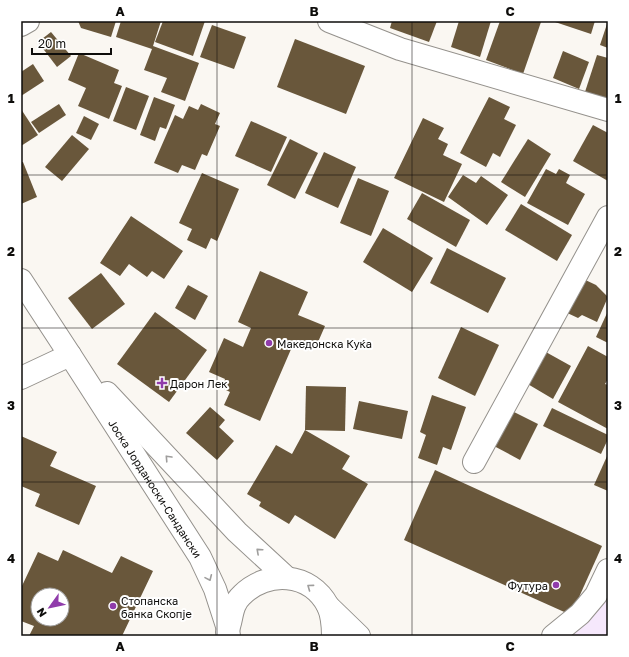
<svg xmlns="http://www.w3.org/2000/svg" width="629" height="657" font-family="'Golos Text',sans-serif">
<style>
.commercial{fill:#f6e8fc}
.building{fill:#69573b;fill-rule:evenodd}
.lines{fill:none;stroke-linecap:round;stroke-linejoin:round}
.street-casing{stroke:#94918c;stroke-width:24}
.secondary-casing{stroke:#94918c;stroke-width:24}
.street{stroke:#fff;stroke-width:22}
.secondary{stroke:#fff;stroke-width:22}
.oneway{stroke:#9f9e9d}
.grid{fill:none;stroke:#0e0d0b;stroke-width:1;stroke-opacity:0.55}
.poi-dot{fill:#903cab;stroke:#fff;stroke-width:1.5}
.labels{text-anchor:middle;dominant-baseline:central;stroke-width:4;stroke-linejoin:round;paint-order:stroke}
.poi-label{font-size:11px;fill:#0e0d0b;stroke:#fff;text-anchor:start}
.street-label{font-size:11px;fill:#0e0d0b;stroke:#fff}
.neatline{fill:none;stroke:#0e0d0b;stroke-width:1.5}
.grid-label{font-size:13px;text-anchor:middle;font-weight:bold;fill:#0e0d0b}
</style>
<rect width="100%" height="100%" fill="#faf7f2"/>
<polygon class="commercial" points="608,570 608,636 553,636"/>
<g class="building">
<polygon points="78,21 116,21 111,37 81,28"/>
<polygon points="121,21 161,21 153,46 199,63 185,101 161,92 167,78 144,70 152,49 116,37"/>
<polygon points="163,21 205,21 193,56 155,42"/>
<polygon points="392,21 437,21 429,42 390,28"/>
<polygon points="459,21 491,21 480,57 451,47"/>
<polygon points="500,21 541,22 523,74 486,60"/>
<polygon points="552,21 595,21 591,34"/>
<polygon points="608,21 608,48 600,45"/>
<polygon points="212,25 246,37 234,69 200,57"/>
<polygon points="51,32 71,56 57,67 38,42"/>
<polygon points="295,39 365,66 346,114 277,87"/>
<polygon points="563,51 589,62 579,89 553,78"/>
<polygon points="79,53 119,70 114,83 122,86 109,119 78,106 86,88 68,80"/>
<polygon points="597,55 608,58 608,103 584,95"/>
<polygon points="33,64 44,81 21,96 21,72"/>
<polygon points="126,87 149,96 136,130 113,121"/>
<polygon points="154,97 175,105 166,129 160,127 155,141 140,135"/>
<polygon points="489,97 510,107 504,119 516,125 500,157 493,153 486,167 460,153"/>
<polygon points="59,104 66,115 39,133 31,122"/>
<polygon points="201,104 220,113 215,124 220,126 207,156 202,154 195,170 182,165 178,173 154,163 175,115 183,119 189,106 198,110"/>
<polygon points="21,109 38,135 21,146"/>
<polygon points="84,116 99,124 91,140 76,133"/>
<polygon points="423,118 444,128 438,139 448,144 443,155 462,164 444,202 394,178"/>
<polygon points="251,121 287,137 271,172 235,156"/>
<polygon points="593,125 608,133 608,181 573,161"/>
<polygon points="72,135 89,149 62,181 45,167"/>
<polygon points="290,139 318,153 295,199 267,185"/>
<polygon points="528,139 551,154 525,197 501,182"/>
<polygon points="324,152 356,167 338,208 305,193"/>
<polygon points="21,162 23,162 37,197 21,204"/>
<polygon points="546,169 556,174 559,169 570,175 566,183 585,194 568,225 527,203"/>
<polygon points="202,173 239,189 217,241 211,238 206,249 187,240 192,229 179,223"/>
<polygon points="463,175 476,183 481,176 508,195 487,225 448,197"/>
<polygon points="358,178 389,191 371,236 340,223"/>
<polygon points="422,193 470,220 456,247 407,219"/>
<polygon points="521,204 572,235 557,261 505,230"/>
<polygon points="131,216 183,251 164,279 152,271 147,277 129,264 120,276 100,263"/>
<polygon points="383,228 433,258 412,292 363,262"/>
<polygon points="447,248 506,278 488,313 430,283"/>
<polygon points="260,271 308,292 298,315 325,326 315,349 295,340 260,421 224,405 230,392 222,388 225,379 209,372 224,338 243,347 251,328 238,322"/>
<polygon points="101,273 125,304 92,329 68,298"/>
<polygon points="579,277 596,285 608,297 597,322 582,315 578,318 563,311"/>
<polygon points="188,285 208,296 195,320 175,308"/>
<polygon points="608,311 608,343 596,337"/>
<polygon points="155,312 207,350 169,402 117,364"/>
<polygon points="461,327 499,345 475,396 438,378"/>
<polygon points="588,346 608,357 608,379 605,384 608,385 608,429 558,402"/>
<polygon points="544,351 571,366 553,399 526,383"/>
<polygon points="306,386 346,387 345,431 305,430"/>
<polygon points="432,395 466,407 451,450 443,447 437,465 418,458 426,435 420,432"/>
<polygon points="359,401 408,411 402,439 353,429"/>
<polygon points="210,407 225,420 219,427 234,441 217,460 186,433"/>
<polygon points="552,408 608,435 608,439 601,454 543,426"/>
<polygon points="512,411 538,424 520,460 494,446"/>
<polygon points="305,430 350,456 342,469 368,484 335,539 295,515 289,524 259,506 261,502 247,494 276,445 292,454"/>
<polygon points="21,436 57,452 50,466 96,486 79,525 35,506 40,494 21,486"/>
<polygon points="608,454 608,491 594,485"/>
<polygon points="435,470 602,546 571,615 404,540"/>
<path d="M63,550L112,573L121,556L153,571L122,636H29L34,626L21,621V588L38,552L58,561ZM38,595H62V619H38Z"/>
</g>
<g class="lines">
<defs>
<g id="street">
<polyline points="329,21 400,49 608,110"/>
<polyline points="21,25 28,21"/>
<polyline points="21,378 70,355"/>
<polyline points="474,462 608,217"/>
<polyline points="553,636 580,614 596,595 608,570"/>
</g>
<g id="secondary">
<path id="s1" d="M21,280L70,355L200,557L215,589L228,629L229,636"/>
<polyline points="107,393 237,532 287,578"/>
<polyline points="328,606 359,636"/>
<path d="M227,632C233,619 230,606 242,595C267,570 310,572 328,606C332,615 333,626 333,636"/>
</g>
</defs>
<use href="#street" class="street-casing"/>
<use href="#secondary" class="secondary-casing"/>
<use href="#street" class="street"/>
<use href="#secondary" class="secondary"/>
</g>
<defs><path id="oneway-chevron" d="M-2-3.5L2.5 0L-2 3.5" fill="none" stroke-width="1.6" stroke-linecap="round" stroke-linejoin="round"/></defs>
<g class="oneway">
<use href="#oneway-chevron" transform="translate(168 458) rotate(-133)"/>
<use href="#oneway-chevron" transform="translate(259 551) rotate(-138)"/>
<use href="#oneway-chevron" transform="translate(209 578) rotate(66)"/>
<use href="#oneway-chevron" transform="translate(310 587) rotate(-144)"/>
</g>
<path class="grid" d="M217,21V636M412,21V636M21,175H608M21,328H608M21,482H608"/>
<g class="poi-dot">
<circle cx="269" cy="343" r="4"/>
<path d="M160 377h4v4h4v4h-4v4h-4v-4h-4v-4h4z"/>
<circle cx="556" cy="585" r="4"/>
<circle cx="113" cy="606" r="4"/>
</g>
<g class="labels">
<g class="poi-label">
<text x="277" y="343">Македонска Куќа</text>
<text x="170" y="383">Дарон Лек</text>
<text x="548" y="585" text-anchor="end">Футура</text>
<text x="121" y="600">Стопанска<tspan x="121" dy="13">банка Скопје</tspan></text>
</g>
<g class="street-label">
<text stroke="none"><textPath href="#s1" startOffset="248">Јоска Јорданоски-Сандански</textPath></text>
</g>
</g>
<rect width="629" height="657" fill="none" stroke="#ffffff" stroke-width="44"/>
<g transform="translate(50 607) rotate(237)"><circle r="19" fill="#ffffff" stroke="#9f9e9d"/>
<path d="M0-3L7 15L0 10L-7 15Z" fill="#903cab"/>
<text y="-6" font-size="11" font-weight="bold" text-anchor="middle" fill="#0e0d0b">N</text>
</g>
<path d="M32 48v6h79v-6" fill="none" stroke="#0e0d0b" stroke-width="2"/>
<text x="38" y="48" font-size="12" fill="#0e0d0b" stroke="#ffffff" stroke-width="3" paint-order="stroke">20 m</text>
<rect x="22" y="22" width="585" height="613" class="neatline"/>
<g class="grid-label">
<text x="120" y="16">A</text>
<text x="314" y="16">B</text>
<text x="510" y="16">C</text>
<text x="11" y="103">1</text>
<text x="618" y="103">1</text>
<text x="11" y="256">2</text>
<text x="618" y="256">2</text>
<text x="11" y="410">3</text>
<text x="618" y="410">3</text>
<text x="11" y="563">4</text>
<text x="618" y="563">4</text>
<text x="120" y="651">A</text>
<text x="314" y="651">B</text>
<text x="510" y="651">C</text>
</g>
</svg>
